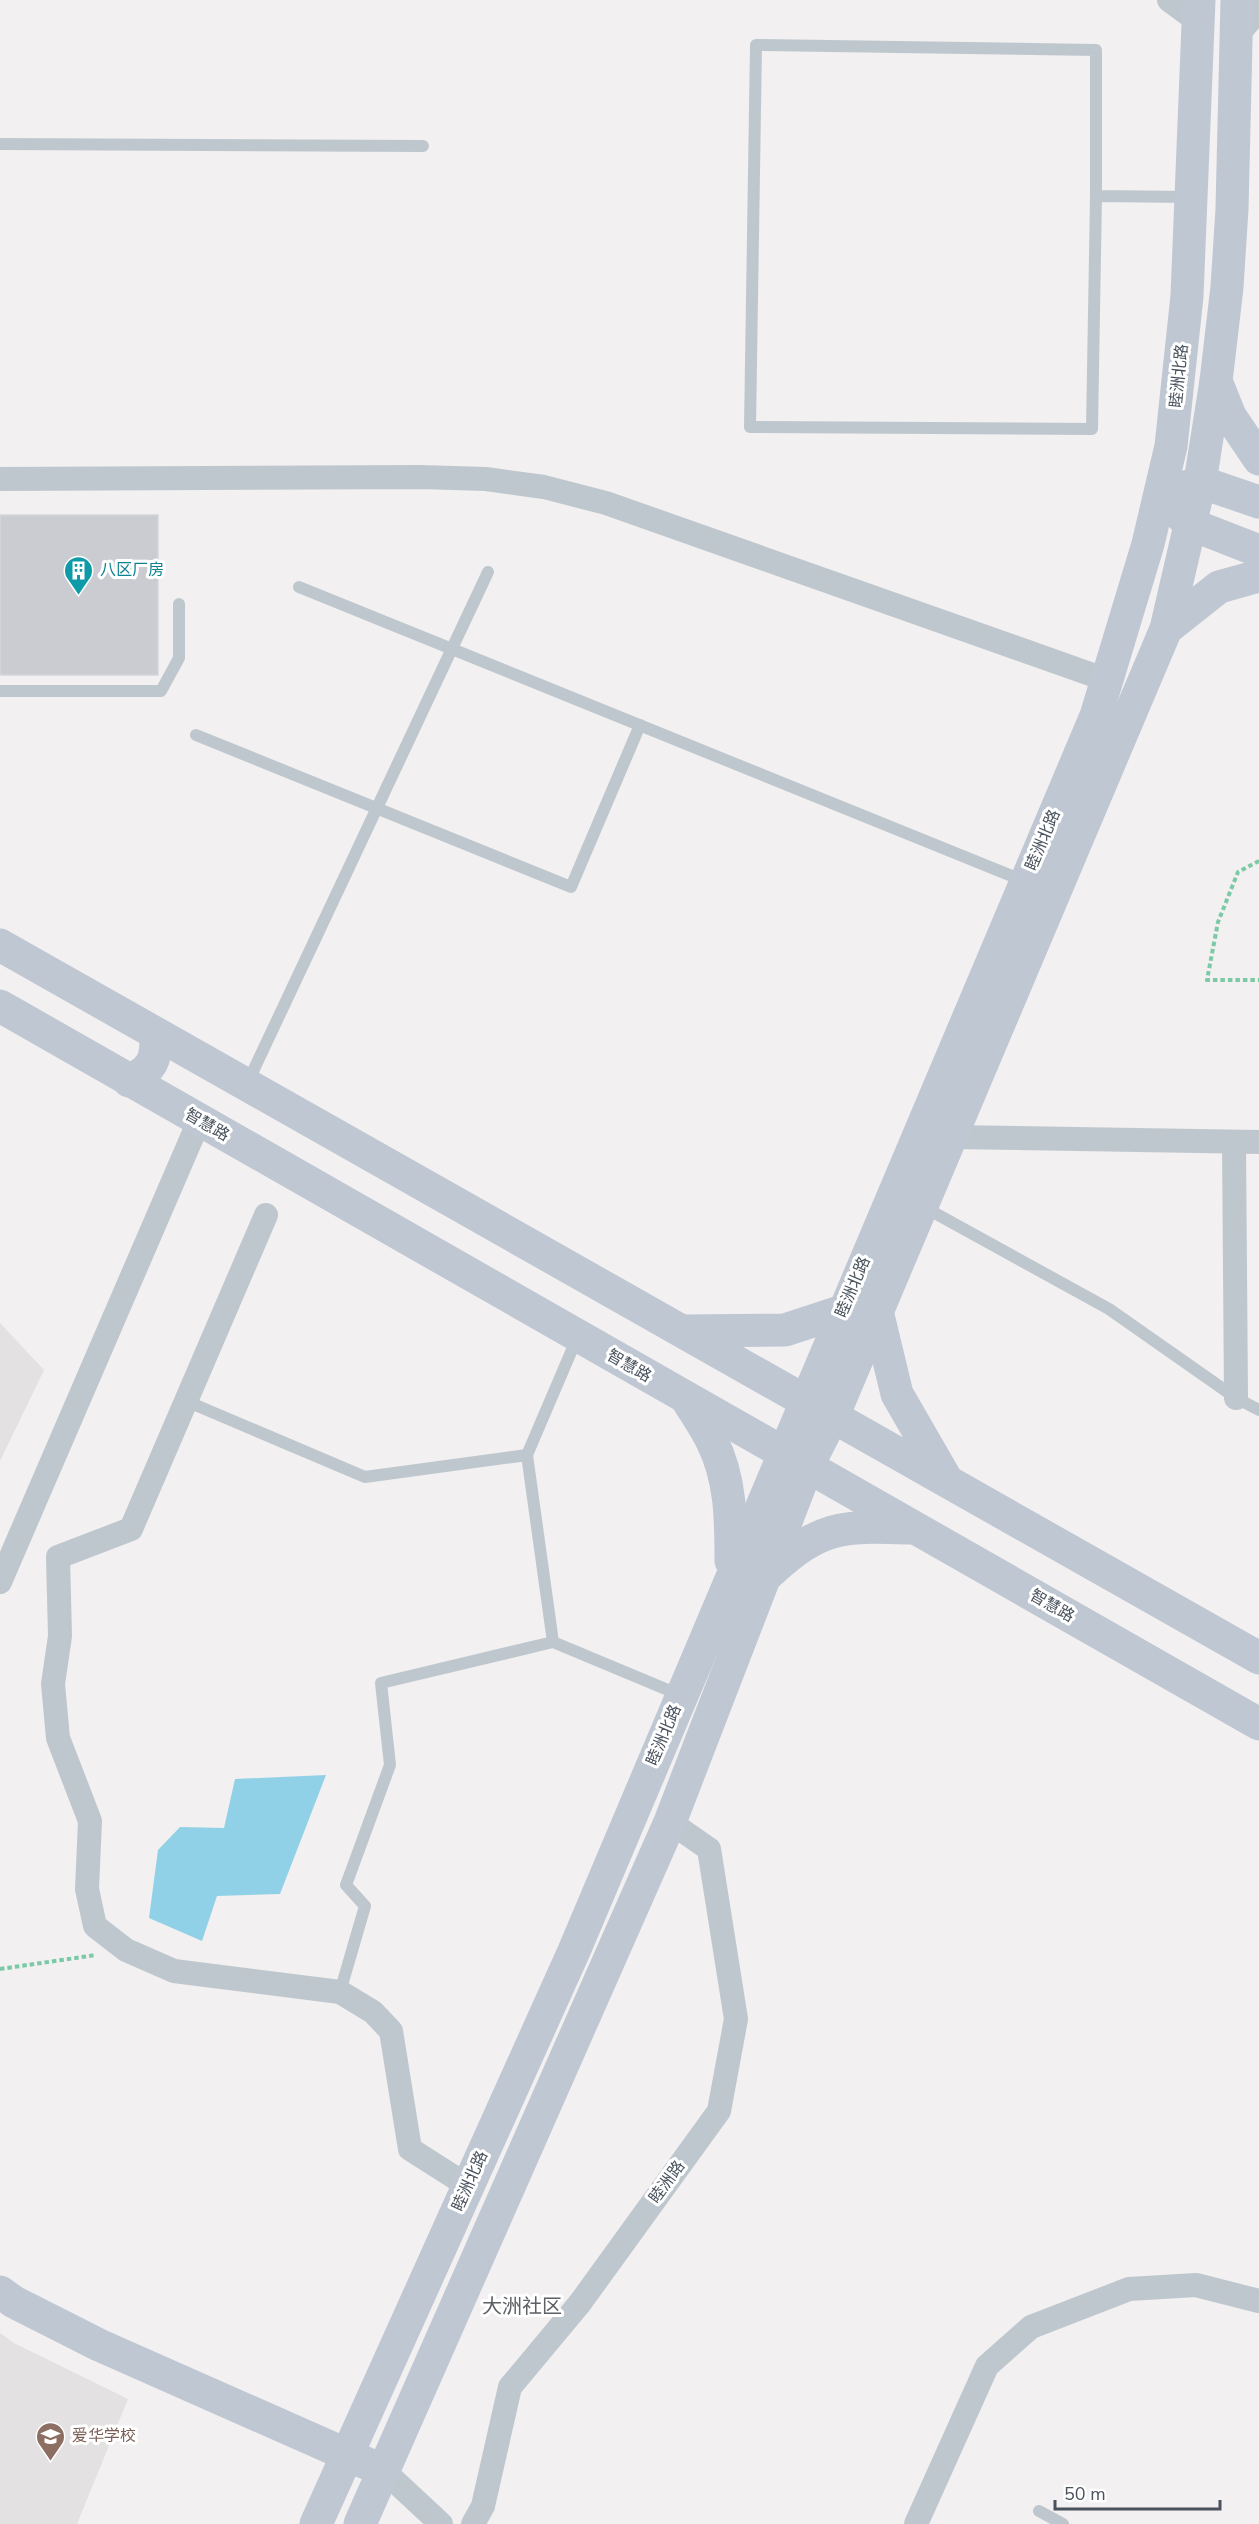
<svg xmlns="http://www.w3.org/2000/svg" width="1259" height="2524" font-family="'Nunito Sans','Noto Sans SC',sans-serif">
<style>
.education{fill:#e3e1e2}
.water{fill:#91d1e7}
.building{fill:#caccd2;stroke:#d4d6db;stroke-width:1.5}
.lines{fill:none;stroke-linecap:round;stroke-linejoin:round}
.path{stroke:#7bc9a7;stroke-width:4;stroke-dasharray:4.5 3;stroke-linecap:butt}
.lane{stroke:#bfc7ce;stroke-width:12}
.street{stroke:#bfc7ce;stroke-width:24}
.secondary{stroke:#bfc7d3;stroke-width:33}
.labels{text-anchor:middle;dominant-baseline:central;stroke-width:6;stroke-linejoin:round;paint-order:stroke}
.street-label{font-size:16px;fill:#49525d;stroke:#fff}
.culture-label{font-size:16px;fill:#0d838f;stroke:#fff;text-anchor:start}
.education-label{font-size:16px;fill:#785e54;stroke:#fff;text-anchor:start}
.quarter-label{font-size:20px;fill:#5d6065;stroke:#fff}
</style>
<rect width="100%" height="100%" fill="#f2f0f0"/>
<g class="education">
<polygon points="0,1323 44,1370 0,1461"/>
<polygon points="0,2333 14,2343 128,2399 77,2524 0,2524"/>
</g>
<polygon class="water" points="326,1775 280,1894 217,1896 202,1941 149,1918 158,1850 180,1827 224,1828 235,1779"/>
<rect class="building" x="0" y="515" width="158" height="160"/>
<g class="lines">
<g class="path">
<polyline points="1259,861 1238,872 1218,922 1207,980 1259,980"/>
<polyline points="0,1969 96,1955"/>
</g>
<g class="lane">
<polyline points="0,144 423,146"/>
<polyline points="1096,196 1092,429 750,427 756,45 1096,50 1096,196 1191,197"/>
<polyline points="299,587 1024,881"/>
<polyline points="0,691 161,691 179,658 179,604"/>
<polyline points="196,735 571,887 640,725"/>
<polyline points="247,1084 488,572"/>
<polyline points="922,1206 1109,1309 1236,1398 1259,1410"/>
<polyline points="186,1401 365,1477 527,1455 553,1642"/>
<polyline points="527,1455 577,1338"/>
<polyline points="340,1992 365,1906 346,1885 390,1765 381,1683 553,1642 680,1695"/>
<polyline points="1039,2511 1063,2524"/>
</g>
<g class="street">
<polyline points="1169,0 1199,22"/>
<polyline points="1237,35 1259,10"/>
<polyline points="0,479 420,477 486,479 544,487 606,503 1107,680"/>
<polyline points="950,1137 1259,1142"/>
<polyline points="1234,1142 1236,1398"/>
<polyline points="266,1215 131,1529 58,1557 60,1636 53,1684 58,1738 90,1821 87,1889 95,1926 126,1950 174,1971 340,1992 373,2012 391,2031 410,2149 468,2186"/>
<polyline points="0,1582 199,1121"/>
<polyline points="383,2470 441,2524"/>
<polyline points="473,2524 483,2506 510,2387 580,2303 719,2111 736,2019 709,1849 670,1822"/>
<polyline points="916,2524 987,2366 1031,2327 1129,2289 1196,2285 1259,2301"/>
</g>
<g class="secondary">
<polyline points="1216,381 1230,416 1259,459"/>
<polyline points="1259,502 1200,482 1160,496 1190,524 1259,551"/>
<polyline points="1166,629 1219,587 1259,576"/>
<polyline points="0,945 1259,1658"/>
<polyline points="0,1006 1259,1724"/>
<path d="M129,1081C152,1070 157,1060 156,1034"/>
<polyline points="877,1311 897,1394 946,1479"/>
<polyline points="683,1331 785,1330 843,1311"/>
<path d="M688,1401C696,1414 705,1427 712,1441C731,1479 731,1520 731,1561"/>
<path d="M768,1574C821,1525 840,1526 909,1528"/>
<polyline points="0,2292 14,2302 99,2345 368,2464"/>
<polyline points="316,2524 574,1951 1096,716 1148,544 1171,446 1187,296 1199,0"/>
<polyline points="360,2524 670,1822 807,1467 833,1416 1166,629 1200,482 1216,381 1227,287 1232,209 1237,0"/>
</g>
</g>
<defs>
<symbol id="building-pin" viewBox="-11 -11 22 30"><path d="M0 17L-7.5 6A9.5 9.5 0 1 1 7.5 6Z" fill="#0f9aa8" stroke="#fff"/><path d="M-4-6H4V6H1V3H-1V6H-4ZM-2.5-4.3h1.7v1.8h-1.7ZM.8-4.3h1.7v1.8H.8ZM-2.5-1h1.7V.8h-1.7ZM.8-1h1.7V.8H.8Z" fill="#fff"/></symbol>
<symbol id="school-pin" viewBox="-11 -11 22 30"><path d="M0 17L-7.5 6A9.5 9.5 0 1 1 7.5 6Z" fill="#8d6e63" stroke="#fff"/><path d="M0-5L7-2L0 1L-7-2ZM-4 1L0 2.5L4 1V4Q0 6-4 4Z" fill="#fff"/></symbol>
</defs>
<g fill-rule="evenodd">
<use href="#building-pin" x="62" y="554" width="33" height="45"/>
<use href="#school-pin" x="34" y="2420" width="33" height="45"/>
</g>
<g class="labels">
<g class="street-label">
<text transform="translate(1179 376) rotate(-84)">睦洲北路</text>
<text transform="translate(1043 840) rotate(-67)">睦洲北路</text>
<text transform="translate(207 1125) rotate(30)">智慧路</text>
<text transform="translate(853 1287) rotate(-67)">睦洲北路</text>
<text transform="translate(629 1366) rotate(30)">智慧路</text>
<text transform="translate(1052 1606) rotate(30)">智慧路</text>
<text transform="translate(664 1735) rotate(-67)">睦洲北路</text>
<text transform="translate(470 2181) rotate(-66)">睦洲北路</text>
<text transform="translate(667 2182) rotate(-54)">睦洲路</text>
</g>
<g class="culture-label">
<text x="100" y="570">八区厂房</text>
</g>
<g class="education-label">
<text x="72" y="2436">爱华学校</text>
</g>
<g class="quarter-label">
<text x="522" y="2306">大洲社区</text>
</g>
</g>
<path d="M1055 2500v9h165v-9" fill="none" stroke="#49525d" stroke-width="3"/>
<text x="1064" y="2500" font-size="18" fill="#49525d" stroke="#ffffff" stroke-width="4.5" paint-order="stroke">50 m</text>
</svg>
